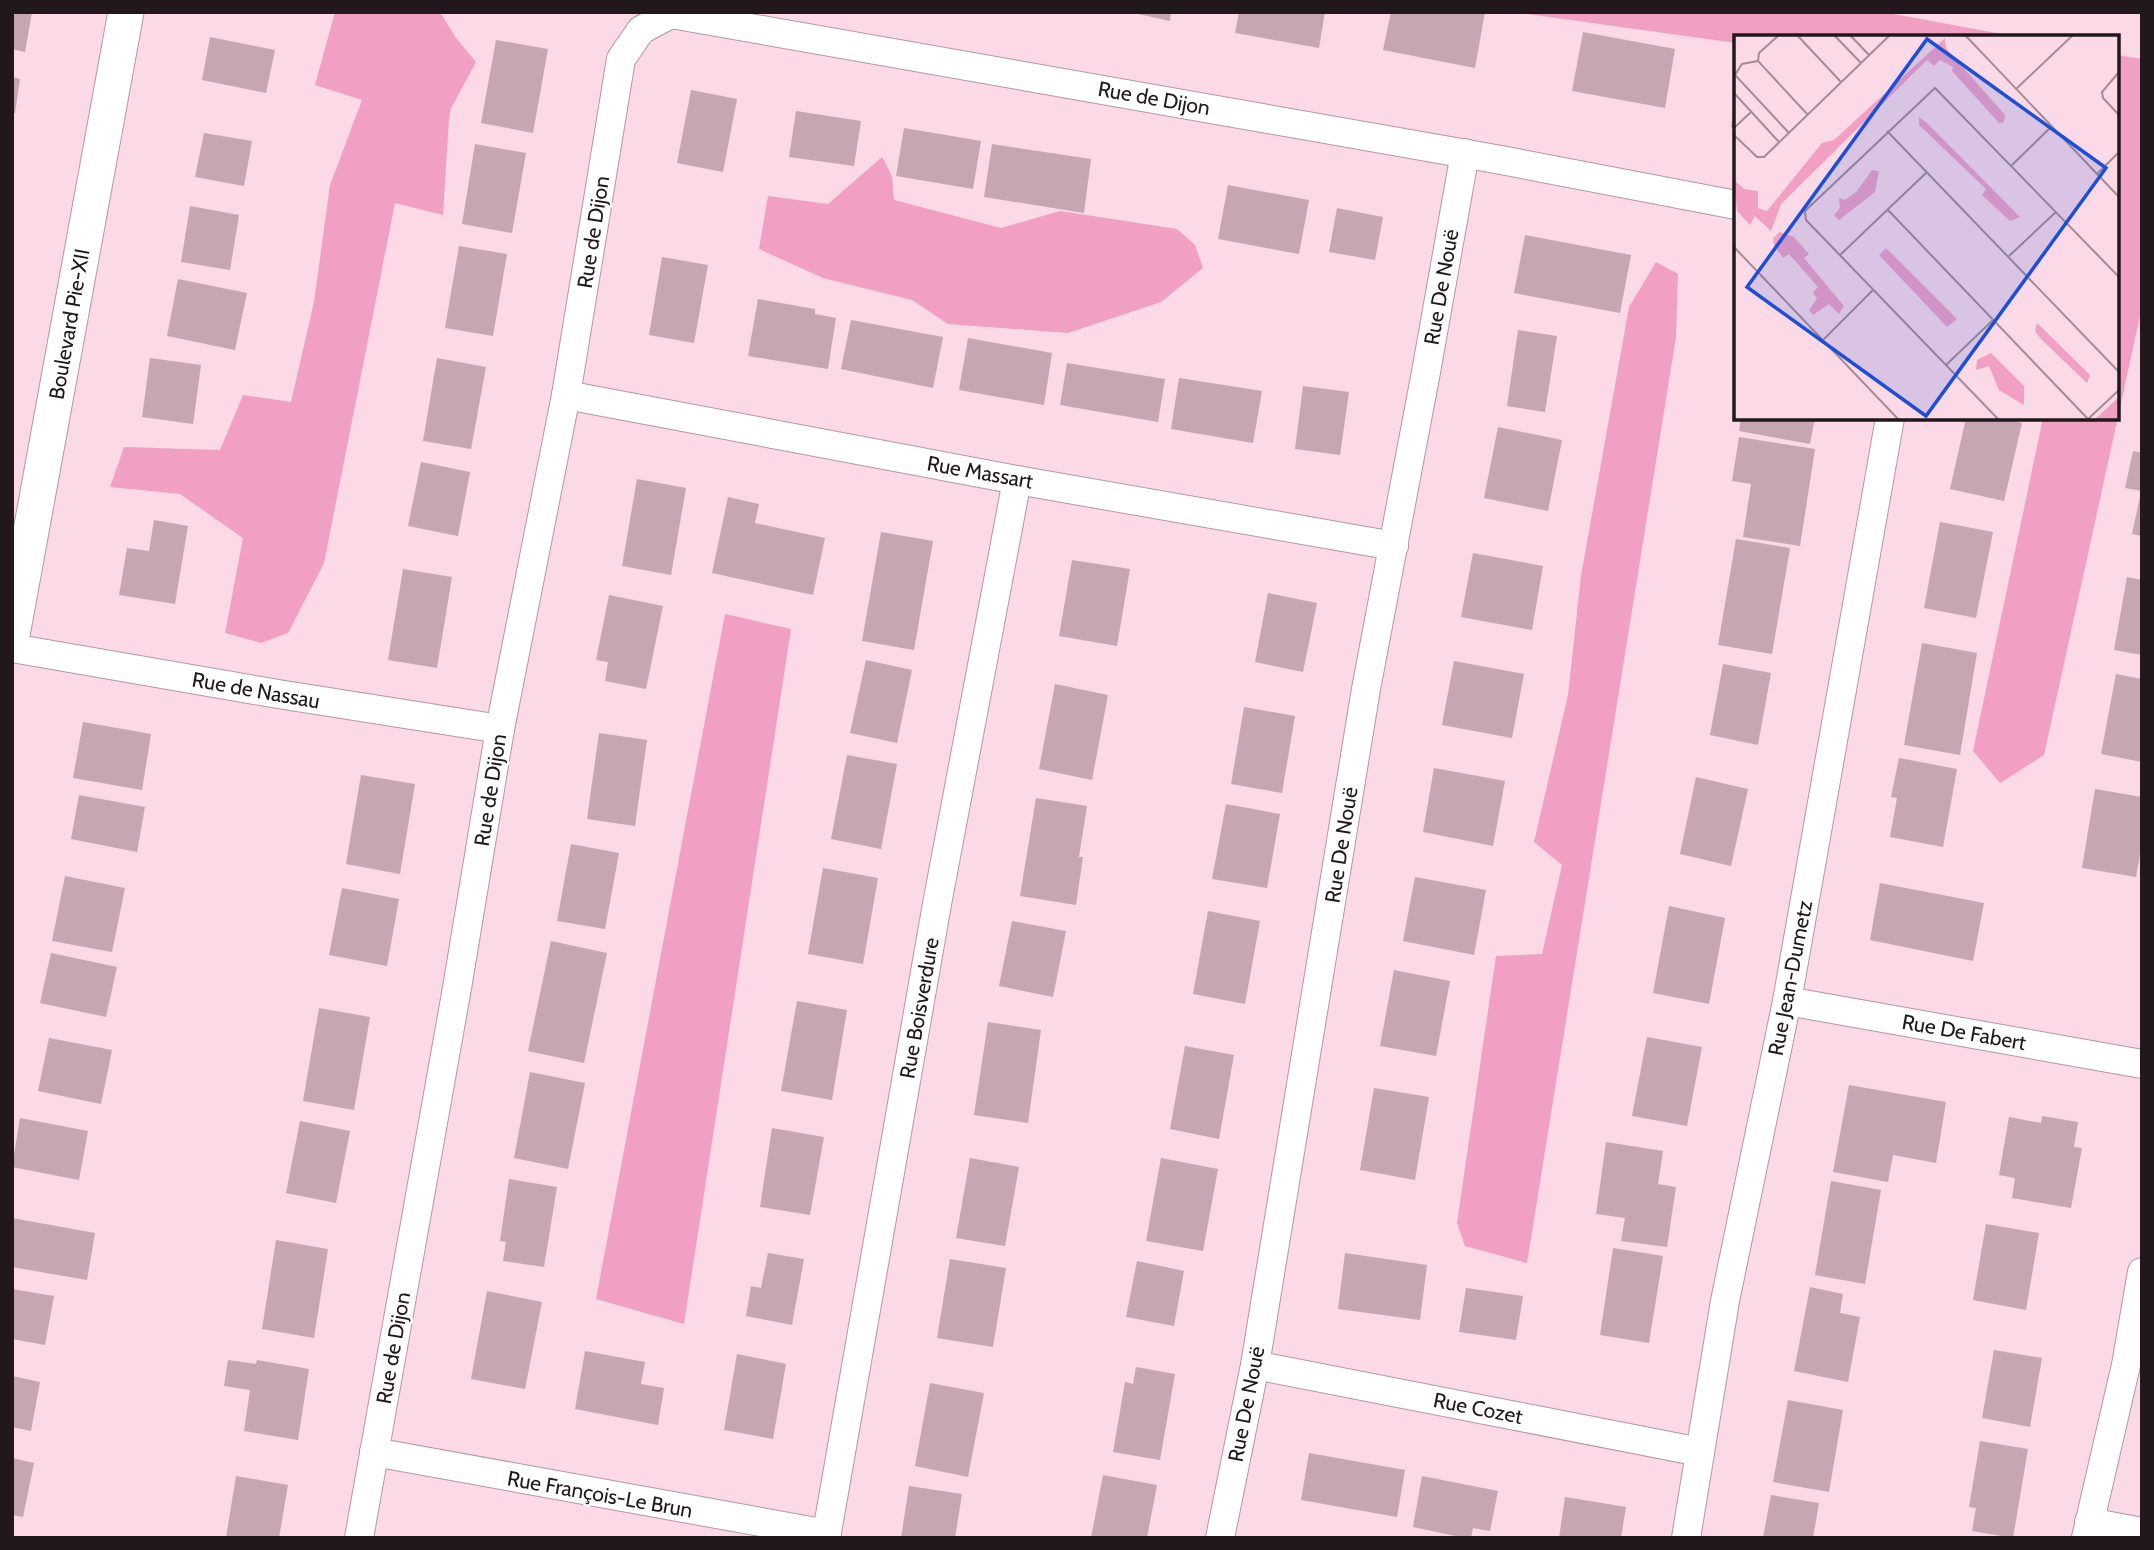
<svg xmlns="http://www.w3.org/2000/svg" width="2154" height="1550" font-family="Cabin,sans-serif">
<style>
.green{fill:#f1a0c3}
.building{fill:#c5a6b2}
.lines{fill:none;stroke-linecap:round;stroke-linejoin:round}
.minor-casing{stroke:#b696a3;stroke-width:30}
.tertiary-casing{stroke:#b696a3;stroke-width:37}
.minor{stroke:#fff;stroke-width:28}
.tertiary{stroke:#fff;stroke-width:35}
.labels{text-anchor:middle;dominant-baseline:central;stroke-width:5;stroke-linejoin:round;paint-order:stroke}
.street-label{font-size:21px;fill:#22171c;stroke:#fff}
.inset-road{fill:none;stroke:#a48b95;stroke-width:2}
.view{fill:#1d4ed8;fill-opacity:0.15;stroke:#1d4ed8;stroke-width:3.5}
.inset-edge{fill:none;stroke:#22171c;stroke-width:3.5}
</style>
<rect width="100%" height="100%" fill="#fbd9e6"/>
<g class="green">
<polygon points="335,12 440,12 456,38 476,62 451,108 449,119 443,215 395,203 324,563 288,633 261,643 225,633 243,538 180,494 110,487 124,447 220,450 243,395 291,402 314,302 330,185 362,100 315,85"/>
<polygon points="1513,12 1883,12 2018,37 1736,37 1736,43"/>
<polygon points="2117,55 2142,59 2142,307 2044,755 2000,783 1973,751 2043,418 2117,418"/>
<polygon points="882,157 892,176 894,200 1001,228 1060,211 1177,229 1195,245 1203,268 1161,302 1068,333 948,324 912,300 823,278 759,249 768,196 828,204"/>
<polygon points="1656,262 1678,274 1676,337 1527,1263 1465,1246 1457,1223 1496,956 1542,954 1562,865 1534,842 1568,695 1581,576 1629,307"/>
<polygon points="725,614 791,629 684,1324 596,1299"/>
</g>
<g class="building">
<polygon points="12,12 32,12 25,52 12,49"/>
<polygon points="1129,12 1171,12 1170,21"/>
<polygon points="1239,12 1325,12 1319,48 1235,33"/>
<polygon points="1391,12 1485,12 1475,68 1383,50"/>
<polygon points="1583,32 1675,49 1665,108 1572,91"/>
<polygon points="210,37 275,50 266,93 202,80"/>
<polygon points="496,40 548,49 533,133 481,123"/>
<polygon points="12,77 20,79 15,113 12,113"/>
<polygon points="691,90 737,99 723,172 677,163"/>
<polygon points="1734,106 1736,106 1736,128 1731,127"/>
<polygon points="796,111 861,121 854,166 789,157"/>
<polygon points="904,128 981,141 973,189 896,176"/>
<polygon points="204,133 252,141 244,186 195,177"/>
<polygon points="475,144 526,153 512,233 462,224"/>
<polygon points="992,144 1091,159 1084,213 984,197"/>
<polygon points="1228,185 1309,200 1299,254 1218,239"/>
<polygon points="190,206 239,215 230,270 181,262"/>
<polygon points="1337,208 1383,217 1375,260 1329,252"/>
<polygon points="1525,235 1631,255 1620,313 1514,293"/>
<polygon points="459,246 507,254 493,336 445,328"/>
<polygon points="662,257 708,265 694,343 649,335"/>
<polygon points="178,279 247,293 235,350 167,336"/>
<polygon points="758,299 815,309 815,314 836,318 828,369 748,356"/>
<polygon points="851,320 943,337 933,388 841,369"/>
<polygon points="1518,330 1557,336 1545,412 1507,406"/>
<polygon points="968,338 1052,353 1044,405 959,390"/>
<polygon points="150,358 201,365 193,424 142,417"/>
<polygon points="437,358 486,367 471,449 423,441"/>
<polygon points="1067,363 1165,379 1158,422 1060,405"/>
<polygon points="1179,378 1262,391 1253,443 1171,429"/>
<polygon points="1303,386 1349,392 1340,455 1295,449"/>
<polygon points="1741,418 1815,418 1810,444 1739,431"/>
<polygon points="1966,418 2000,418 2022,423 2004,501 1950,489"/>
<polygon points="1498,427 1562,440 1548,511 1484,498"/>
<polygon points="1739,437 1815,449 1800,546 1743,537 1751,484 1732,481"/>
<polygon points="2133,451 2142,453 2142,491 2125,488"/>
<polygon points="421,462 470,472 458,536 408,526"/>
<polygon points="637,479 686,488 671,575 622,566"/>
<polygon points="2141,492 2142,493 2142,536 2132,534"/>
<polygon points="728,497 759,504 755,523 825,538 813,595 712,573"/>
<polygon points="154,520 188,526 175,604 119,595 127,548 149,551"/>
<polygon points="1940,522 1993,532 1976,618 1924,608"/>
<polygon points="881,532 933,541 914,650 862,641"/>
<polygon points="1736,539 1790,548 1772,654 1718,645"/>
<polygon points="1473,553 1543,566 1532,630 1461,617"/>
<polygon points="1072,560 1130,569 1117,646 1059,636"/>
<polygon points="403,569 452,577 437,668 388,660"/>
<polygon points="2127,577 2142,580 2142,655 2114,650"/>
<polygon points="1268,593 1317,603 1303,672 1255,662"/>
<polygon points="609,595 663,606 646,689 605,681 608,662 596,660"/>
<polygon points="1922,643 1977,653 1960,755 1904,745"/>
<polygon points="866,660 912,670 897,743 850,733"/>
<polygon points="1454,661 1524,674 1512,738 1442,725"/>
<polygon points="1723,664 1771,673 1758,745 1710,735"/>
<polygon points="2116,674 2142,679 2142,762 2101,754"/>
<polygon points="1055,684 1108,695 1092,780 1039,769"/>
<polygon points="1244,707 1295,716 1282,793 1231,784"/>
<polygon points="83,722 151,734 142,790 73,778"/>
<polygon points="599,733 647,740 635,826 587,819"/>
<polygon points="847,755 897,764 881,849 831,839"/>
<polygon points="1899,758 1957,769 1943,847 1890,837 1897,798 1891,797"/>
<polygon points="1434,768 1505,781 1493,846 1423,832"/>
<polygon points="361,775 415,784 400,874 346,864"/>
<polygon points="1696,777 1748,789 1731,866 1680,854"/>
<polygon points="2095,789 2142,797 2142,843 2136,877 2082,868"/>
<polygon points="79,795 145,807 137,852 71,839"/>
<polygon points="1036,798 1087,806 1079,857 1083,857 1076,905 1020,896"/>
<polygon points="1226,804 1280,814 1267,888 1212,879"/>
<polygon points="571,844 619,853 605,929 557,921"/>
<polygon points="823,868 878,878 863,964 808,954"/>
<polygon points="65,876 125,888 112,952 52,941"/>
<polygon points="1415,877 1486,890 1474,955 1403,941"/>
<polygon points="1880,883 1984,903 1973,961 1870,940"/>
<polygon points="342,888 399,899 387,966 329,955"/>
<polygon points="1669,906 1725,918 1709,1004 1653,993"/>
<polygon points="1208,911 1260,921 1245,1004 1193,994"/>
<polygon points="1012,921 1066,931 1053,997 999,986"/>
<polygon points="551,941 607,953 584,1063 528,1051"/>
<polygon points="51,953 117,967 106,1017 40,1003"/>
<polygon points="1394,970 1450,981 1436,1056 1380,1046"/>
<polygon points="797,1001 847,1010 832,1100 781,1091"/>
<polygon points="319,1008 370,1017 354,1110 303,1101"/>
<polygon points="988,1022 1041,1030 1028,1123 974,1115"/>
<polygon points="1647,1037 1702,1047 1687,1126 1632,1116"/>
<polygon points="49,1038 112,1050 101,1104 38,1091"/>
<polygon points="1185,1046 1234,1055 1219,1139 1170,1129"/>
<polygon points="530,1072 585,1083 568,1169 514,1158"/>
<polygon points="1849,1085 1946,1102 1936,1163 1893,1155 1888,1182 1833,1172"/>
<polygon points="1374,1088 1429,1097 1415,1180 1360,1170"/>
<polygon points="2042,1116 2078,1122 2074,1147 2082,1148 2071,1208 2012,1198 2015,1178 1999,1175 2009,1117 2041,1123"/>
<polygon points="20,1118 88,1131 79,1180 12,1167"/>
<polygon points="300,1121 350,1131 336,1203 286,1193"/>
<polygon points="772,1128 824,1137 810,1215 760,1207"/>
<polygon points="1606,1142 1663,1151 1658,1184 1676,1187 1667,1247 1621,1241 1625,1218 1596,1214"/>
<polygon points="970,1158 1019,1167 1005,1246 956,1238"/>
<polygon points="1161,1158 1218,1169 1203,1251 1146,1241"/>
<polygon points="509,1179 557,1187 544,1267 503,1261 506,1242 500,1241"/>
<polygon points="1831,1181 1881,1190 1865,1284 1815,1275"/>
<polygon points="12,1218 95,1233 87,1280 12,1267"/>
<polygon points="1986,1224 2039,1233 2026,1310 1973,1300"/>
<polygon points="276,1240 328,1249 314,1338 262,1329"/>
<polygon points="1613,1248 1663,1256 1649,1343 1600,1335"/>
<polygon points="768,1253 804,1259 792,1325 746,1316 751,1286 761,1288"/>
<polygon points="1345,1253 1427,1265 1420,1320 1338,1309"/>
<polygon points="950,1259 1006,1268 993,1347 937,1338"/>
<polygon points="1137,1261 1184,1271 1174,1326 1126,1317"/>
<polygon points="1810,1287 1843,1294 1840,1313 1860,1317 1848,1382 1794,1371"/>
<polygon points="1466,1288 1523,1296 1516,1340 1459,1332"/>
<polygon points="12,1289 54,1296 45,1345 12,1339"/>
<polygon points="487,1291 542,1302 525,1389 471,1379"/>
<polygon points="1994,1350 2042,1358 2030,1427 1982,1418"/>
<polygon points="585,1351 645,1362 641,1384 664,1388 658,1425 575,1409"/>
<polygon points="737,1354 786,1364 773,1439 724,1430"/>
<polygon points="228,1360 256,1364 257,1360 309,1369 298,1440 244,1431 250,1390 224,1386"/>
<polygon points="1136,1367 1175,1374 1160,1460 1113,1452 1125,1382 1133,1384"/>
<polygon points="12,1376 40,1382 31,1431 12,1427"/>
<polygon points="930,1383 984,1393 968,1477 915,1466"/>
<polygon points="1788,1400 1843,1410 1829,1492 1773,1482"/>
<polygon points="1980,1441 2028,1449 2013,1538 1972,1531 1976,1508 1969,1507"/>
<polygon points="1309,1453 1405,1470 1397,1517 1301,1500"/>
<polygon points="12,1458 34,1463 23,1517 12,1515"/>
<polygon points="1103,1475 1157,1485 1147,1538 1091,1538"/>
<polygon points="236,1476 288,1485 279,1538 226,1538"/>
<polygon points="1422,1476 1498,1491 1490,1531 1473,1528 1471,1538 1465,1538 1413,1527"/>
<polygon points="909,1486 962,1494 955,1538 901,1538"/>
<polygon points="1771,1495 1819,1503 1813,1538 1763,1538"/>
<polygon points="1565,1497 1626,1507 1621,1538 1559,1538"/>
</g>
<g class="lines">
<defs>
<g id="minor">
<polyline points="566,395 1017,480 1394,546"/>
<polyline points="12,648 278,694 500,729"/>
<polyline points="1787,1001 2142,1064"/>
<polyline points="1255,1365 1700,1452"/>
<polyline points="374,1452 827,1534"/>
<polyline points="2089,1522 2142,1532"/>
<polyline points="359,1538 457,988 500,729 566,395 621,59 641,30 671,14 1501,160 1736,205"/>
<polyline points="826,1538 937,904 1017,480"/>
<polyline points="1220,1538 1255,1365 1366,689 1426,372 1465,153"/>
<polyline points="1686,1538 1725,1301 1787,1001 1890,418"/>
<polyline points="2086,1538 2126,1365 2142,1272"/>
</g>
<polyline id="tertiary" points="12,635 126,12"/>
</defs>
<use href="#minor" class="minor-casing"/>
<use href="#tertiary" class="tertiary-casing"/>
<use href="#minor" class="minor"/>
<use href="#tertiary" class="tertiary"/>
</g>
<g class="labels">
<g class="street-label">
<text transform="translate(1154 98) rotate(10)">Rue de Dijon</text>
<text transform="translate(593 232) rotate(-81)">Rue de Dijon</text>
<text transform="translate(1441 287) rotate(-80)">Rue De Nouë</text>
<text transform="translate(69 324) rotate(-80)">Boulevard Pie-XII</text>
<text transform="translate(980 472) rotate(10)">Rue Massart</text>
<text transform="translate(256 690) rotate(10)">Rue de Nassau</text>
<text transform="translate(490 790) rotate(-81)">Rue de Dijon</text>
<text transform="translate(1341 845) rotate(-81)">Rue De Nouë</text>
<text transform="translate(1790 978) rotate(-79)">Rue Jean-Dumetz</text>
<text transform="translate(919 1008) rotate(-80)">Rue Boisverdure</text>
<text transform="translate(1964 1032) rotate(10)">Rue De Fabert</text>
<text transform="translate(393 1348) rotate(-80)">Rue de Dijon</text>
<text transform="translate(1246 1404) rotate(-79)">Rue De Nouë</text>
<text transform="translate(1478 1408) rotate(11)">Rue Cozet</text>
<text transform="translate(600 1494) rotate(10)">Rue François-Le Brun</text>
</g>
</g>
<g transform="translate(1734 35)">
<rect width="385" height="385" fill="#fbd9e6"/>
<path d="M211,3L212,13L271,80L270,87L265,88L218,36L219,32L206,25L200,31L193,25L47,169L37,196L21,181L16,190L3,176L0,145L10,154L24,156V173L33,176L88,108L100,105ZM185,82L192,87L286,182L276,186L248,160L252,154L185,90ZM138,135L145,136L141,157L105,185L100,180L106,173L105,163L111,165L123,156ZM46,197L60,202L75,219L70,223L110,271L105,279L95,269L79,280L75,275L83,264L79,257L84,252L55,219L49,223L40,210L39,203ZM152,213L223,284L213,292L145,220ZM303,288L356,340L353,348L307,304L301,296ZM257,318L290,351V370L265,355L255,331L242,335L243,325ZM385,362V385H360Z" fill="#f1a0c3"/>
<path class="inset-road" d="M45,0L25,18L24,26L74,80M63,0L107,47M100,0L127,28M116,0L135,20M231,0L385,162M24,26L8,29L1,40L55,98M385,37L368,57L369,63L385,80M282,54L339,0M0,58L45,107M0,93L17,77M153,96L385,337M0,100L23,122H30L156,0M278,130L318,91M363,139L385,117M154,175L354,384M0,212L165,385M106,220L193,137M275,221L322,177M89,305L139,255M212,330L259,285M265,385L72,185L71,176L201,53L385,242M353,385L385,355"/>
<path class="view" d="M193,4L372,133L192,381L13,252Z"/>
<rect width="385" height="385" class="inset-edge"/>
</g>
<rect width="2154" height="1550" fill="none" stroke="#22171c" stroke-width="28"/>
</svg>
